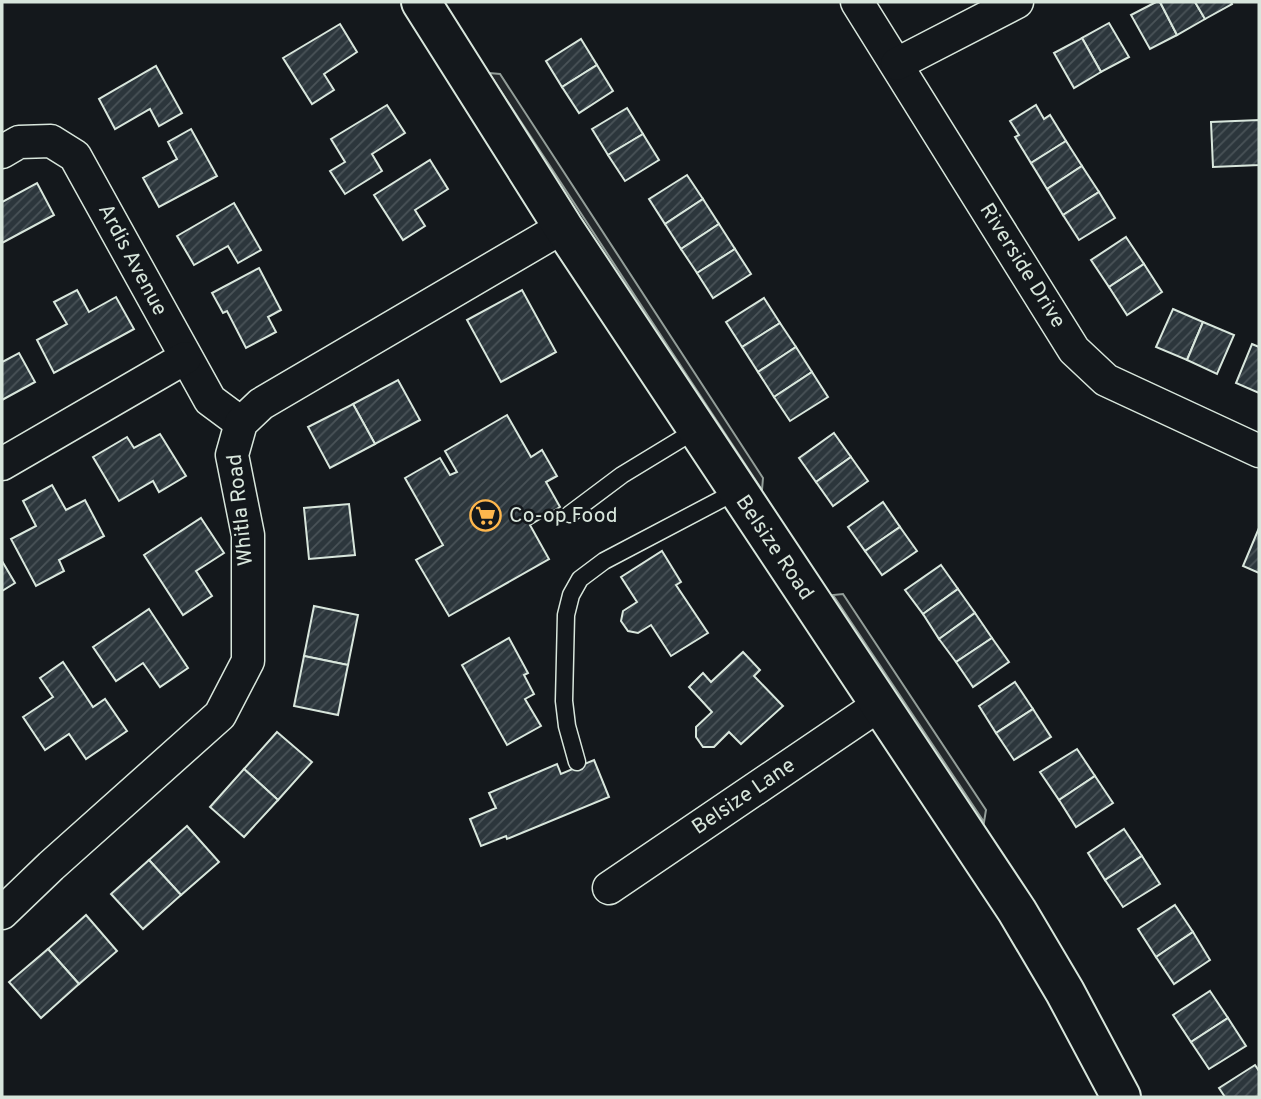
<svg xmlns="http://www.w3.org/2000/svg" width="1261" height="1099" font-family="Overpass,sans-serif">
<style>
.parking{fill:#24282b;stroke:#939e99;stroke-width:2}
.building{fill:url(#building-hatch);stroke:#d8e6dc;stroke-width:2}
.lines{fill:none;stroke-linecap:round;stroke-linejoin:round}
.service-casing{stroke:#d8e6dc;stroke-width:19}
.minor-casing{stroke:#d8e6dc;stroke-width:35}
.tertiary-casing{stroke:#d8e6dc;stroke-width:42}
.service{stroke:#14181c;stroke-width:16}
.minor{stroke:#14181c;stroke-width:32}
.tertiary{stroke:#14181c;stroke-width:38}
.labels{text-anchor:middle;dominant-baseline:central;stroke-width:5;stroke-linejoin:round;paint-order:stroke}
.street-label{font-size:21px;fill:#d8e6dc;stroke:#14181c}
.poi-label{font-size:21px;fill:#d8e6dc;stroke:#14181c;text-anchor:start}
</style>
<defs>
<pattern id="building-hatch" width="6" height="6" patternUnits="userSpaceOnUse" patternTransform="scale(1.75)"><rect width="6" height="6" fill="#2c363c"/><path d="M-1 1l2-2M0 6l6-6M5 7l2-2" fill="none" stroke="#4a5358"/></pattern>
</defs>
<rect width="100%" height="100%" fill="#14181c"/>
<g class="parking">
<polygon points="489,73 500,74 763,478 762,490"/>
<polygon points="843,594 986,810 984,822 833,595"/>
</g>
<g class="building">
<polygon points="1156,2 1160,2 1177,35 1150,49 1131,15"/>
<polygon points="1160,2 1195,2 1205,19 1177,35"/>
<polygon points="1195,2 1231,2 1232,4 1205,19"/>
<polygon points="1109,23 1129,57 1101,72 1082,38"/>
<polygon points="340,24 357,52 324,74 334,90 312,104 283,58"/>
<polygon points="1082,38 1101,72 1074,88 1054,53"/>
<polygon points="581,39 597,65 562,87 546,61"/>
<polygon points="597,65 613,91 579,113 562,87"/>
<polygon points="156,66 182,113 159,126 150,109 115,129 99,99"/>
<polygon points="387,105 405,133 372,154 382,171 345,194 330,171 345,162 331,139"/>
<polygon points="1036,105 1044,119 1050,115 1066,141 1031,163 1015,137 1019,135 1010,121"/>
<polygon points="627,108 643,134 608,155 592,129"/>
<polygon points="1259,120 1259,165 1213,167 1211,122"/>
<polygon points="191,129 217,176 159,207 143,178 177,159 168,142"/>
<polygon points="643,134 659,160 625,181 608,155"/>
<polygon points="1066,141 1082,166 1047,189 1031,163"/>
<polygon points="430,160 448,189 415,210 425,226 403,240 374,195"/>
<polygon points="1082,166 1099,192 1063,215 1047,189"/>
<polygon points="687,175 703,199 665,224 649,199"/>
<polygon points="37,183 54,215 2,243 2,202"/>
<polygon points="1099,192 1115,218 1079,240 1063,215"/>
<polygon points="703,199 719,224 681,249 665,224"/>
<polygon points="234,203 261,250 238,263 228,246 194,265 177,236"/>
<polygon points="719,224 735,249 697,273 681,249"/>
<polygon points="1126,237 1144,264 1109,287 1091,260"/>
<polygon points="735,249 751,274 713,298 697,273"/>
<polygon points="1144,264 1162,292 1127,315 1109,287"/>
<polygon points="259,268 281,310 268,317 276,332 246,348 227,311 223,313 212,293"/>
<polygon points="77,290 89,312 116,297 134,329 54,373 37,340 67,324 54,302"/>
<polygon points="522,290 556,352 501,382 467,320"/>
<polygon points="764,298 780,323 742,347 726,322"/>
<polygon points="1173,309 1203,322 1187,360 1156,347"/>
<polygon points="1203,322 1234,335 1217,374 1187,360"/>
<polygon points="780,323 796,347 758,372 742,347"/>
<polygon points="1252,344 1259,347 1259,393 1236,383"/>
<polygon points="796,347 812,372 774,397 758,372"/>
<polygon points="19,353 35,382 2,400 2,362"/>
<polygon points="812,372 828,397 790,421 774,397"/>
<polygon points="398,380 420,420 375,444 353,404"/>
<polygon points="353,404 375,444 330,468 308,427"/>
<polygon points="507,415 531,457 542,450 557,476 546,482 560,507 530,525 549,559 449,616 416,560 443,545 405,478 440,458 450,475 457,472 445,451"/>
<polygon points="834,433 851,457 816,482 799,458"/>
<polygon points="160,434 186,476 159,492 153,481 119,501 93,457 127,437 134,448"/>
<polygon points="851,457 868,481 833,506 816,482"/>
<polygon points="52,485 66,510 85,500 104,536 59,560 64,571 36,586 11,539 36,526 23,501"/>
<polygon points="883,502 900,527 865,551 848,527"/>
<polygon points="349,504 355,555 309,559 304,508"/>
<polygon points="201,518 224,553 196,571 212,596 183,615 144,555"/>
<polygon points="900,527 917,551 882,575 865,551"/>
<polygon points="1259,528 1259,573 1243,566"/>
<polygon points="662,551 681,582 676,585 708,633 671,656 651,625 638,633 628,631 621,621 623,611 637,602 621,577"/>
<polygon points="2,561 15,583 2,591"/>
<polygon points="941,565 958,589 923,614 905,590"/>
<polygon points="958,589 975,613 939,639 923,614"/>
<polygon points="314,606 358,615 348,665 304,656"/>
<polygon points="149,609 188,668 160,687 143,663 116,681 93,647"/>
<polygon points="975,613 992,638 956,662 939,639"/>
<polygon points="509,638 528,673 524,675 534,694 525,699 541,726 507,745 462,665"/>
<polygon points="992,638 1009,662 973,687 956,662"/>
<polygon points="743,652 760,670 754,676 783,706 741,744 729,732 714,747 703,747 696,737 696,727 712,712 689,687 703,673 711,682"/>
<polygon points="304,656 348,665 338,715 294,706"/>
<polygon points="63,662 93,707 105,699 127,731 86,759 69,734 45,750 23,717 53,697 40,678"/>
<polygon points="1015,682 1033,709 996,733 979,706"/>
<polygon points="1033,709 1051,737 1014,760 996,733"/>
<polygon points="277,732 312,762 278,800 244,769"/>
<polygon points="1077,749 1095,776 1059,800 1040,772"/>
<polygon points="594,760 609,797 507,839 506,836 481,846 470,819 496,808 489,793 557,764 561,774"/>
<polygon points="244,769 278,800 244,837 210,807"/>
<polygon points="1095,776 1113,803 1076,827 1059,800"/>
<polygon points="187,826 219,862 181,895 149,860"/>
<polygon points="1124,829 1142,856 1105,880 1088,853"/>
<polygon points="1142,856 1160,884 1123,907 1105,880"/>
<polygon points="149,860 181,895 143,929 111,894"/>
<polygon points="1175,905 1193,932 1156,957 1138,929"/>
<polygon points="86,915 117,951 79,984 48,949"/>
<polygon points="1193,932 1210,960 1174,984 1156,957"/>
<polygon points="48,949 79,984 41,1018 9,982"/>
<polygon points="1210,991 1228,1018 1191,1042 1173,1015"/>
<polygon points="1228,1018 1246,1046 1209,1069 1191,1042"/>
<polygon points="1255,1065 1259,1071 1259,1097 1225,1097 1219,1088"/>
</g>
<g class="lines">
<defs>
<g id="service">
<polyline points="570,514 622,475 696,430"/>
<polyline points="577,762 567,726 564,701 566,615 571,595 580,579 604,561 737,491"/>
</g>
<g id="minor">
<polyline points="857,2 1074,350 1106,380 1259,451"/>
<polyline points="897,64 1017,2"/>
<polyline points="2,152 19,142 51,141 75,156 210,400 241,423"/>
<polyline points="2,464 185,358"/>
<polyline points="609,888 879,705"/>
<polyline points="2,913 51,866 220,715 248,661 248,535 232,455 241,423 261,404 563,227"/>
</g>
<polyline id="tertiary" points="421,2 563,227 1017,911 1065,992 1121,1097"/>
</defs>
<use href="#service" class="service-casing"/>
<use href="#minor" class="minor-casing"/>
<use href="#tertiary" class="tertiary-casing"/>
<use href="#service" class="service"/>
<use href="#minor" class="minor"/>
<use href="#tertiary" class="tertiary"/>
</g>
<defs>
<symbol id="supermarket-ring" viewBox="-11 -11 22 22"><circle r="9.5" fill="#14181c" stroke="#ffb74d" stroke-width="1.5"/><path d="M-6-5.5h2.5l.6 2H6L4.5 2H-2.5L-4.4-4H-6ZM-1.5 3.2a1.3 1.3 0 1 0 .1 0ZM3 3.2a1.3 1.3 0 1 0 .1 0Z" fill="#ffb74d"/></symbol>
</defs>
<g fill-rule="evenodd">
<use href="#supermarket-ring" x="468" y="498" width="35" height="35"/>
</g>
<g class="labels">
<g class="street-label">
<text transform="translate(132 260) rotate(62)">Ardis Avenue</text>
<text transform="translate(1022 266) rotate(58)">Riverside Drive</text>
<text transform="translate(241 510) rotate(-96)">Whitla Road</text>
<text transform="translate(774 548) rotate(56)">Belsize Road</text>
<text transform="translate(744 797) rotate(-34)">Belsize Lane</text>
</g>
<g class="poi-label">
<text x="509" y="516">Co-op Food</text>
</g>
</g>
<rect width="1261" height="1099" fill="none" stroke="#d8e6dc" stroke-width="7"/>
</svg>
